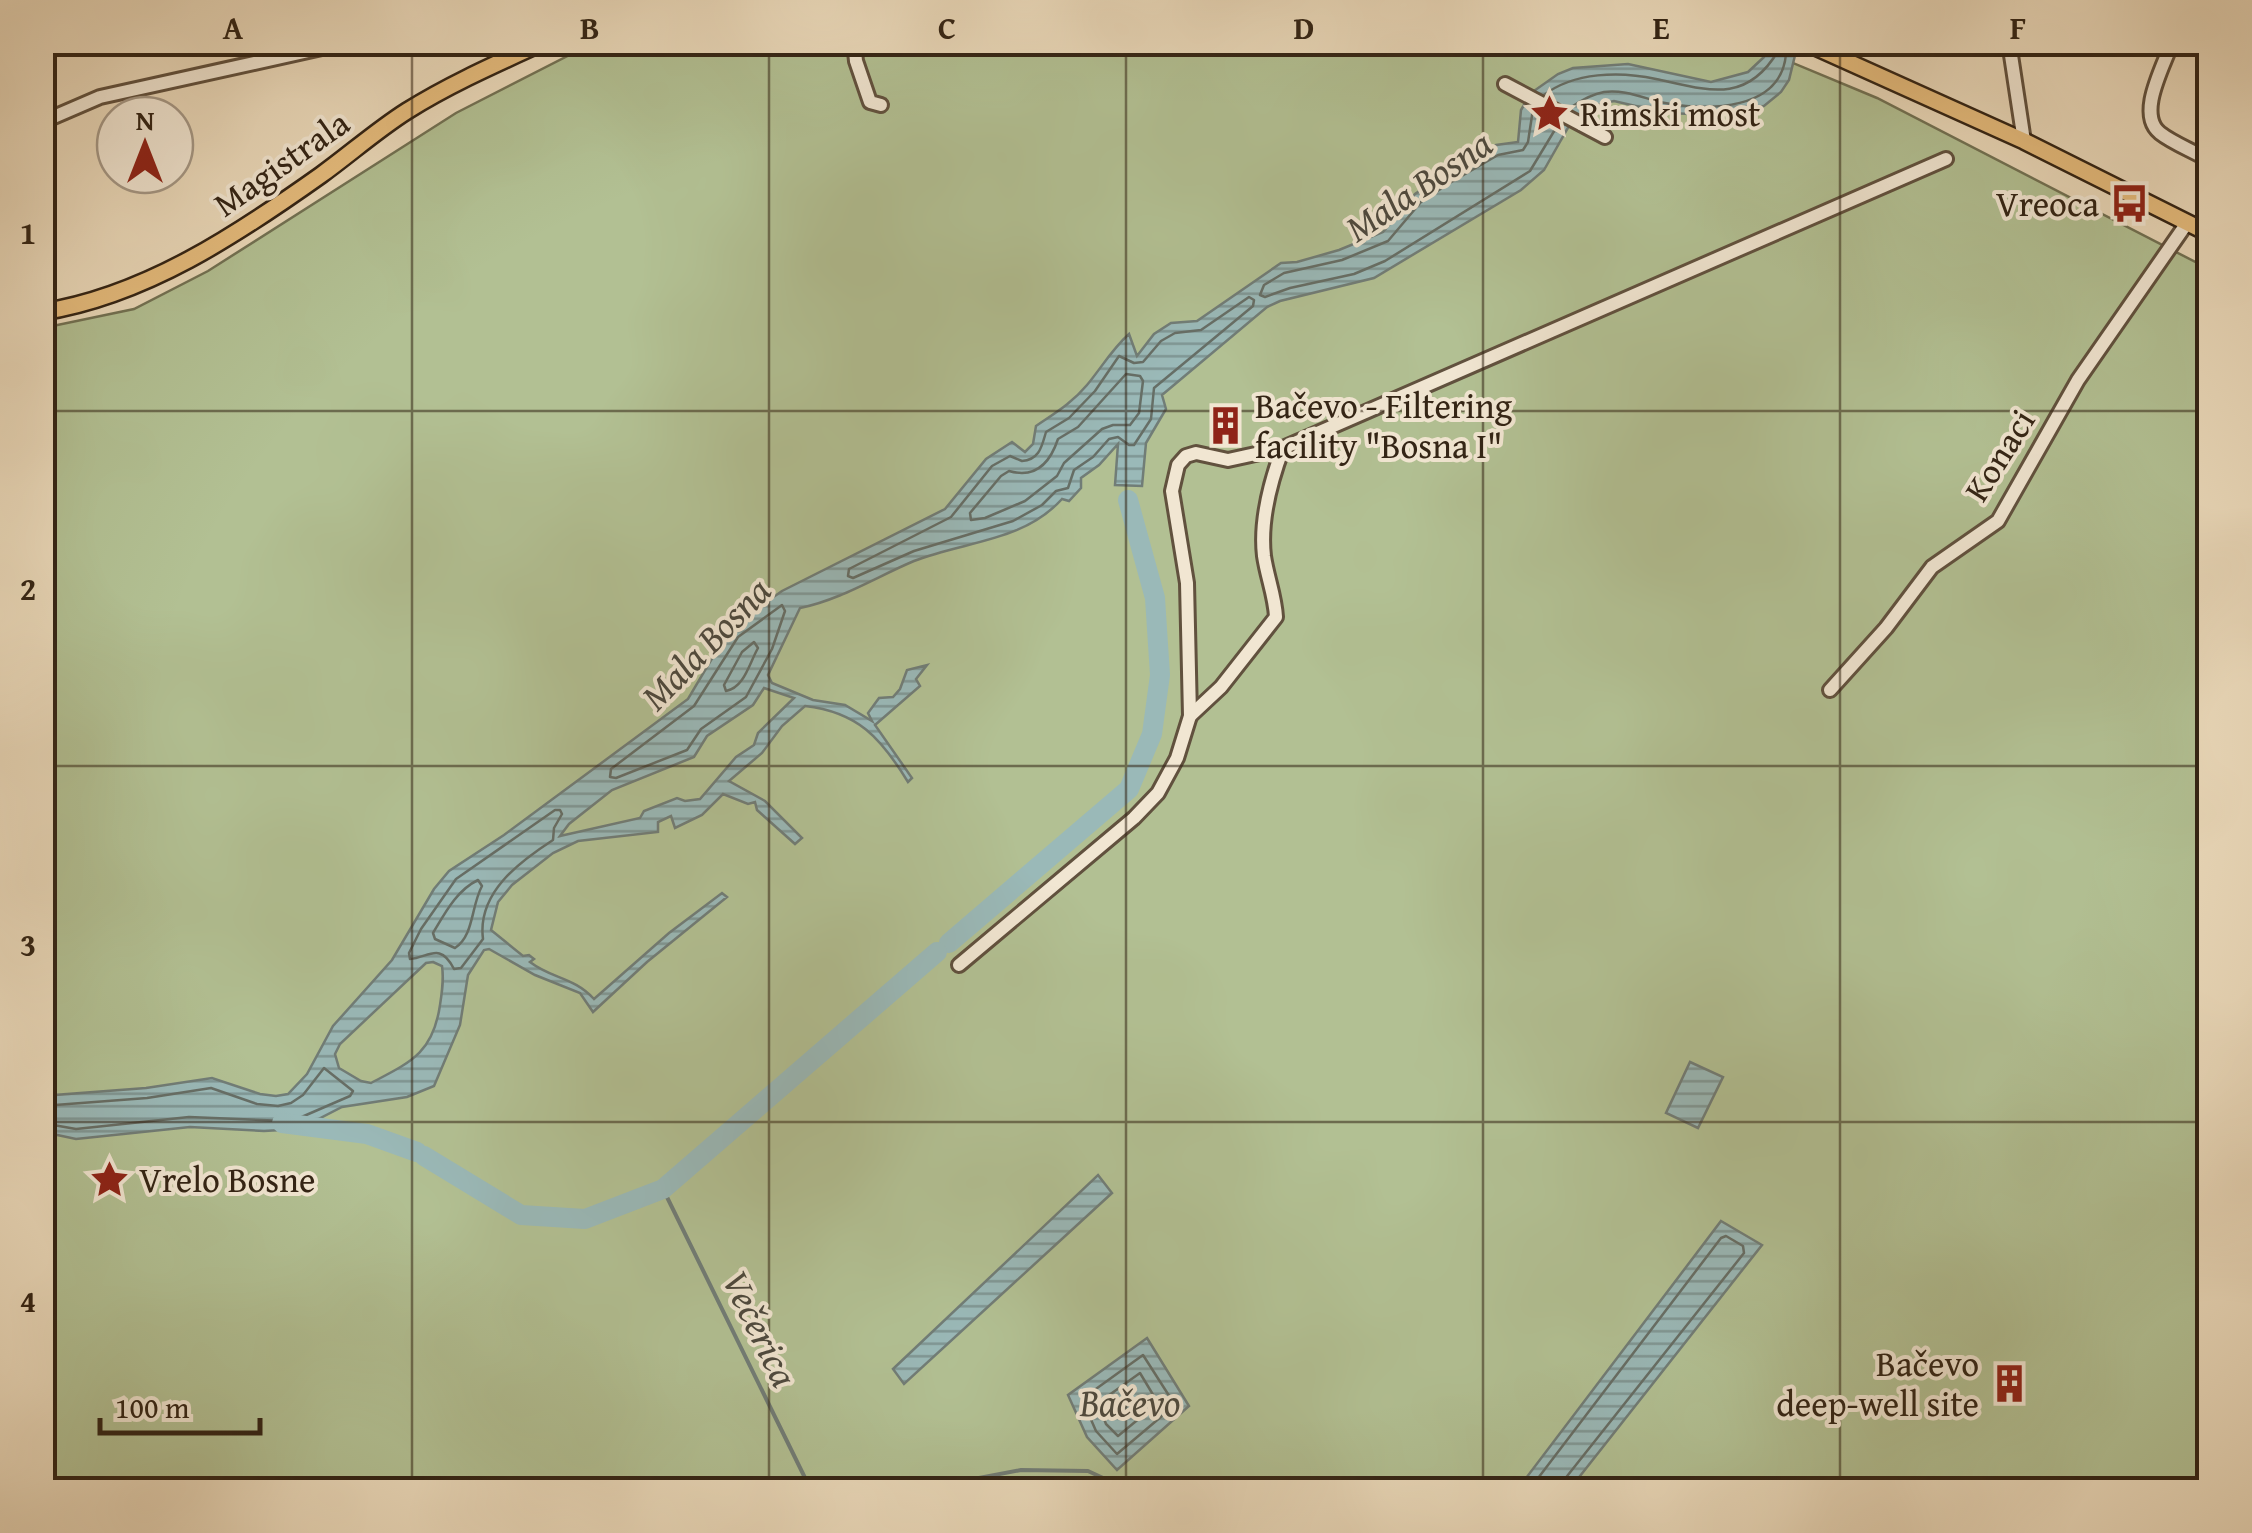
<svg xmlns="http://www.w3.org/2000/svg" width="2252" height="1533" font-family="'Gentium Book Plus',serif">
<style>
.park{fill:#b2c093;stroke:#727254;stroke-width:2.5}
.water{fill:url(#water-rules);stroke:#717d77;stroke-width:2.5;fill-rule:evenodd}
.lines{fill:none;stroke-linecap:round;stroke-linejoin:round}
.shore{stroke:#666e66;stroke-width:2.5}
.stream{stroke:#717d77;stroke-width:4}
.river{stroke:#9ab9b8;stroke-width:20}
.minor-casing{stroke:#61513e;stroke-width:18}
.major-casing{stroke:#332415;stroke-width:20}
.minor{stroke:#f1e6d2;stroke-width:12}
.major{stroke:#e5bc7d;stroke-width:15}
.grid{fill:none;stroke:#332415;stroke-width:2.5;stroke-opacity:0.55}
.labels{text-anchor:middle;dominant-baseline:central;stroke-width:8;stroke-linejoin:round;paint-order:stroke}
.poi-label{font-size:35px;fill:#332415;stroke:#f1e6d2;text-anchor:start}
.street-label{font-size:35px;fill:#332415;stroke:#f1e6d2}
.water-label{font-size:38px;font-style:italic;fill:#4d493e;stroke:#f1e6d2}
.neatline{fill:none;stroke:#332415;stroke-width:4}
.grid-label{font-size:32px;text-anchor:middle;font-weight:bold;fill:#332415}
</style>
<defs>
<pattern id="water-rules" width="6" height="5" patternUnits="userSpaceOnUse" patternTransform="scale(2.5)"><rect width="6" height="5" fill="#9ab9b8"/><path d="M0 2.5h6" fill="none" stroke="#7e9694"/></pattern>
</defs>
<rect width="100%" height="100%" fill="#ead9ba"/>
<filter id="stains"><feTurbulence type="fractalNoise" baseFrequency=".002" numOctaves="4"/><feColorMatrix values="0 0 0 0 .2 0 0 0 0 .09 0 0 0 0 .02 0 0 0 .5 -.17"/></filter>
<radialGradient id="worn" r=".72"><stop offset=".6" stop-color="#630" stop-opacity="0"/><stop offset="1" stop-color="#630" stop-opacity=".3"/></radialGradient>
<polygon class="park" points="595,42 1745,43 1877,98 2209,269 2209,1490 43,1490 43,328 134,309 208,271 456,113"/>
<g class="water">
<path d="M1776,43H1798L1789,80L1781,92L1764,106L1752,111L1718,115L1666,113L1614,101L1596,105L1573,119L1544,170L1521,190L1374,278L1280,301L1267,307L1162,395L1166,409L1146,443L1142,486L1115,485L1118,444L1099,465L1081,478V488L1069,501L1062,499C1023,542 965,541 914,561C876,577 840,600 800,608L768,675L772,683L813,700L845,705L872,721L868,713L879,698L893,697L900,689L907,670L927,665L916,679L920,686L875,725L912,778L908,782C881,738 858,712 805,706L782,726L762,753L729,781L765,801L802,838L795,844L757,810L755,802L748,804L723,794L702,815L675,828L671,816L658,822V832L578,841L553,853L512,885L498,902L491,930L523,956L529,955L534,959L530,962C552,979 574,977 594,999L669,933L722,893L727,897L647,962L593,1012L580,993L535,975L489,949L484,950L468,975L460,1025L434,1086L407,1097L342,1107L299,1129L264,1131L190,1127L76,1139L43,1132L42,1096L146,1088L212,1078L260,1094L276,1096L288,1094L307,1074L333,1026L392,960L434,889L449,871L504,835L688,699L723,640L745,617L782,591L945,509L986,459L1012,442L1025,452L1033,444L1036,426C1055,413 1072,403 1087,385C1102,367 1112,349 1129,334L1137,356L1154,334L1171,323L1197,321L1281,263L1297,262L1339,250L1383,232L1415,194L1443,175L1496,145L1518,142L1521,110L1531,93L1558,74L1573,68L1628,64L1711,82L1748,72L1764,57L1766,48ZM764,688L794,698L758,733L754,745L736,757L700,799L685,801L677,798L644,811L640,818L560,836L569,824L612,790L694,757L707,736L753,705ZM433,962L442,966C444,980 442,992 440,1005C433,1053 411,1062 371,1083L361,1081L339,1068L335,1054L340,1044L426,963Z"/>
<polygon points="1690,1062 1723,1077 1698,1128 1666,1113"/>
<polygon points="1098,1175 1112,1193 904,1384 893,1369"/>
<polygon points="1721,1221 1762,1245 1569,1490 1517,1490"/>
<polygon points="1147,1338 1189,1406 1117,1470 1087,1437 1068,1395"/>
</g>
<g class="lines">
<g class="shore">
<path d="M1544,95C1574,72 1620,71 1656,79C1707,90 1746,105 1778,51L1786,54C1781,111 1708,111 1665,103C1645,99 1625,89 1604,92C1592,94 1580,101 1570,108"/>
<polyline points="1533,109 1528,142 1523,150 1498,155 1448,184 1421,202 1388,241 1342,260 1284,273 1264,285 1260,295 1265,297 1290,288 1354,274 1385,261 1530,171 1559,123"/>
<path d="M1249,297L1254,300L1253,306L1154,388L1151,419L1134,445H1129L1118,437L1109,439L1093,457L1074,470L1068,488L1056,491L1042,505L1013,521L914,551L853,578L848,576L849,569L951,517L992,466L1010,456L1022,461C1040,460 1042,445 1046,432L1069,418L1095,391L1119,356L1134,363L1143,362L1161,341L1175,333L1201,330Z"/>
<path d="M1126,374L1140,376L1143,381L1139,413L1130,425H1113L1102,429L1064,463L1057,476L1025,501L985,518L971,520L970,513L1001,476L1009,471C1036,479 1050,463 1058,439L1078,427Z"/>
<polygon points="782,605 785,611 772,649 746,697 701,729 687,750 616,778 610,777 611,769 694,706 738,637"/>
<path d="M754,642L758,648C749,664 744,688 726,691L724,685L742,652Z"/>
<path d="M555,810H560L562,814L554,828L553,840C519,862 477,893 483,939L461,968L454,969C440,941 428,958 410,959L409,953L421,929L456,879Z"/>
<path d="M478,880L482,886C471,906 474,936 455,948L435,939L433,933C445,913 457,890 478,880Z"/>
<polyline points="42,1106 147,1098 211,1088 257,1104 278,1106 291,1103 303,1095 324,1068 353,1091 350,1096 297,1119 286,1121 189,1117 76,1129 42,1123"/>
<polygon points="1143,1355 1175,1405 1117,1454 1096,1431 1082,1399"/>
<polygon points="1140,1373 1158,1403 1118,1436 1106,1424 1098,1403"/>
<polyline points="1529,1490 1721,1238 1726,1236 1743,1246 1744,1253 1564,1480 1562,1490"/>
</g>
<g class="stream">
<polyline points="663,1189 811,1490"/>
<polyline points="916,1490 1021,1470 1088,1471 1129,1490"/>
</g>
<g class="river">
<polyline points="949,943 1129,789 1152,734 1160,675 1155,598 1128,500"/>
<polyline points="282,1123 367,1134 417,1152"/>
<polyline points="424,1156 521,1215 585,1219 663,1189 937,952"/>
</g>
<defs>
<g id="minor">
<polyline points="854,42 856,61 870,102 881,105"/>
<polyline points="2009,42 2024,141"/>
<path d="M2172,42C2164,66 2136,114 2160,133C2174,144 2194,151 2210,161"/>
<polyline points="1505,84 1605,137"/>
<polyline points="42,122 100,97 349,42"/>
<polyline points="1830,690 1886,628 1932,567 1998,521 2078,380 2187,223 2196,225"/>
<path d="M1190,716L1221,687L1276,617C1275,596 1267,577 1264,556C1260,522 1271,480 1283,448"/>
<polyline points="959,965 1134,818 1158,793 1177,758 1190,716 1187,583 1172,491 1178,465 1186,456 1196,453 1228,460 1283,448 1946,159"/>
</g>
<g id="major">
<polyline points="1804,42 2024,141 2210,234"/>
<path d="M42,312C145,296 238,234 321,175C350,154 377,130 407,111C450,84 498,63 544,42"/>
</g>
</defs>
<use href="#minor" class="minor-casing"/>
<use href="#major" class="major-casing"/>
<use href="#minor" class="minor"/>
<use href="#major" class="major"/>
</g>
<path class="grid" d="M412,42V1490M769,42V1490M1126,42V1490M1483,42V1490M1840,42V1490M42,411H2210M42,766H2210M42,1122H2210"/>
<defs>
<symbol id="sight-bare" viewBox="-9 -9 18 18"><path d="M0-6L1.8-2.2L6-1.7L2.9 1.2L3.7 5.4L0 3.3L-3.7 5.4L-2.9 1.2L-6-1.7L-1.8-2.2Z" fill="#8f2418" stroke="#f1e6d2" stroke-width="2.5" paint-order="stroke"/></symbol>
<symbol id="bus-bare" viewBox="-9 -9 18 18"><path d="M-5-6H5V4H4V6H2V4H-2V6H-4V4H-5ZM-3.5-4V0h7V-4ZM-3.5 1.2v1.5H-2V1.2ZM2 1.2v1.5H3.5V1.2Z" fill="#8f2418" stroke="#f1e6d2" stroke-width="2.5" paint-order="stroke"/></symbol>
<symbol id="building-bare" viewBox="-9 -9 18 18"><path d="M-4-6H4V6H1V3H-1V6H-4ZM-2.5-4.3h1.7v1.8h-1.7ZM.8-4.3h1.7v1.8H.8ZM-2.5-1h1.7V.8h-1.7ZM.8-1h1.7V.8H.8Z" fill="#8f2418" stroke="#f1e6d2" stroke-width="2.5" paint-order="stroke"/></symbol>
</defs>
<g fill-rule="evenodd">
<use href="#sight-bare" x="1522" y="86" width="55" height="55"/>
<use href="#bus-bare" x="2102" y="176" width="55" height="55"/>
<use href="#building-bare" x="1198" y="398" width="55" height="55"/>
<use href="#sight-bare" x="82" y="1152" width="55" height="55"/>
<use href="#building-bare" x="1982" y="1356" width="55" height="55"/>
</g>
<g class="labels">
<g class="poi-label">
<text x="1580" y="113">Rimski most</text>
<text x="2099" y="203" text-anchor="end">Vreoca</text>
<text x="1255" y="405">Bačevo - Filtering<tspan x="1255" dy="40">facility "Bosna I"</tspan></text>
<text x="139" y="1179">Vrelo Bosne</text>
<text x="1979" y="1363" text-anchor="end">Bačevo<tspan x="1979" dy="40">deep-well site</tspan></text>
</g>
<g class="street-label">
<text transform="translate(281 163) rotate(-35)">Magistrala</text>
<text transform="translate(1999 455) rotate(-58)">Konaci</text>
</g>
<g class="water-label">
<text transform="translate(1418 185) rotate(-34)">Mala Bosna</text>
<text transform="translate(705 643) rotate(-46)">Mala Bosna</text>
<text transform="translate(761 1328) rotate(64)">Večerica</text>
<text x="1130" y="1402">Bačevo</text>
</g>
</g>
<rect width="2252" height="1533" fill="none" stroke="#ead9ba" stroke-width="110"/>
<g transform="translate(145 145)"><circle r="48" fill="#f1e6d2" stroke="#a59886" stroke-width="2.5"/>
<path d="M0-8L18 38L0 25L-18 38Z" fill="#8f2418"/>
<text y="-15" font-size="28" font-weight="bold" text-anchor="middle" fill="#332415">N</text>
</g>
<path d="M100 1418v15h160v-15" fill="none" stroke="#332415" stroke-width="5"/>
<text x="115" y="1418" font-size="30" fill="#332415" stroke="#f1e6d2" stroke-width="8" paint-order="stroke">100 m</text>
<rect x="55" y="55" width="2142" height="1423" class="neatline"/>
<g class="grid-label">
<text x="233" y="39">A</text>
<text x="590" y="39">B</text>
<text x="947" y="39">C</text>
<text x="1304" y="39">D</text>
<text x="1661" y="39">E</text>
<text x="2018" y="39">F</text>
<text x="28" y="244">1</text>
<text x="28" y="600">2</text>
<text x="28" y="956">3</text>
<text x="28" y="1312">4</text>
</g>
<rect width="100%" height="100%" filter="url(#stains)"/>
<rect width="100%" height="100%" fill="url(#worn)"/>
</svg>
